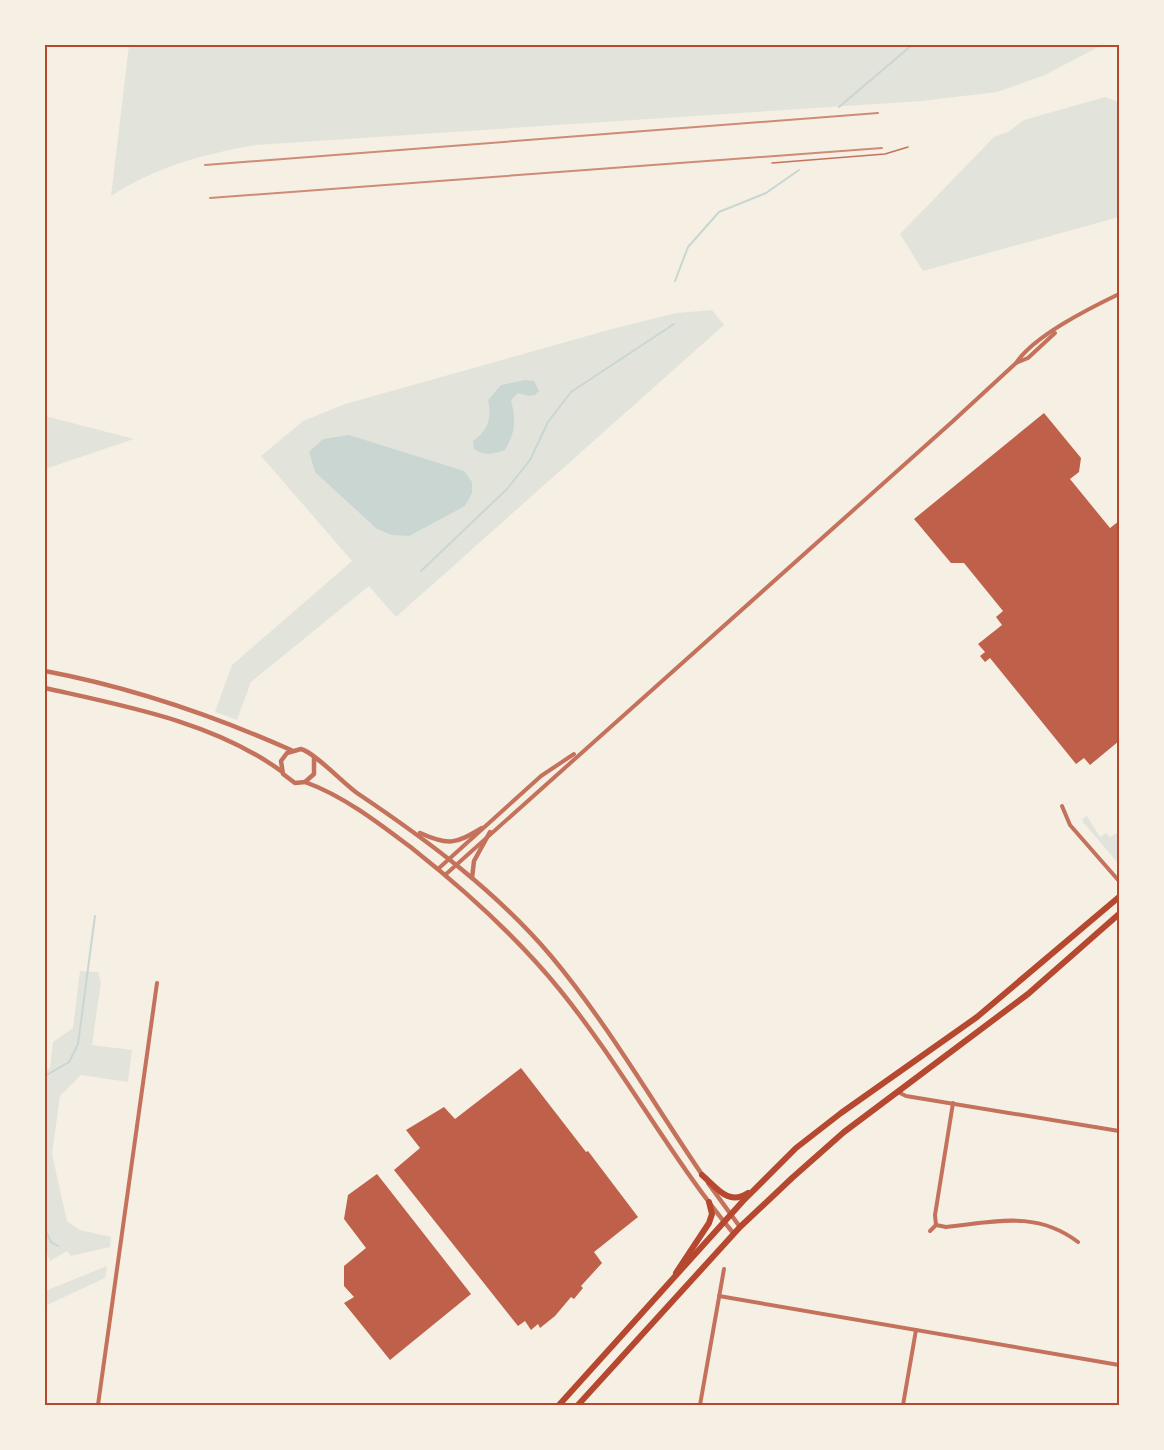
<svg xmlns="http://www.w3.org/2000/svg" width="1164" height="1450" font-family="'Archivo Narrow',sans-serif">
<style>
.green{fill:#e2e4dc}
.water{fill:#c9d6d2}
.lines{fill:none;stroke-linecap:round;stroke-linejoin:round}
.stream{stroke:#c9d6d2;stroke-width:2}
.building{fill:#bf614a}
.service{stroke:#c5725c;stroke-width:1.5}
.minor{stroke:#c5725c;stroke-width:4}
.tertiary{stroke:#c5725c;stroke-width:4.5}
.trunk{stroke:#b5482f;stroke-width:6}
.rail{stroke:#cf8b77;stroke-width:2}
.neatline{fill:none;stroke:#b5482f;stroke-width:2}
</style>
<rect width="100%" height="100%" fill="#f6efe4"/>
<g class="green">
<path d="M129,45H1102L1045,75L997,92L922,101L256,145C203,154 156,167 111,196Z"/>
<polygon points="1105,97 1119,102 1119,217 923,271 900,234 994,137 1008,132 1024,120"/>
<polygon points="712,310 724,325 396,617 369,586 251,682 237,720 215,712 232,665 352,561 261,456 303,421 345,404 612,329 676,313"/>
<polygon points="45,416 134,439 45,469"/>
<polygon points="1087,816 1100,837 1106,833 1110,837 1119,832 1119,864 1083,822 1082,819"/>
<polygon points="80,971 98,972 101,982 92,1045 132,1050 128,1082 81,1075 60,1096 52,1154 67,1221 80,1230 111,1237 110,1247 71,1256 67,1251 50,1261 45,1248 45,1070 50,1068 53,1042 73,1028"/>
<polygon points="107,1266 105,1278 45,1306 45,1291"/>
</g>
<g class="water">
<path d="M525,380L534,381L539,391L535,395L529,396L518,393L511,400C516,421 516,431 505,450C494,454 484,456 474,449L473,441C488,431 492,418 488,400L501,385Z"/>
<polygon points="349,435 464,471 472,482 472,493 465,506 409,536 392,535 377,529 315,472 309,452 323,439"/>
</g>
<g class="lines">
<g class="stream">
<polyline points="839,107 912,45"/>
<polyline points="675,281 688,247 719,212 766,193 799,170"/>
<polyline points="421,571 507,489 530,460 548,422 571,392 674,324"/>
<polyline points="45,1076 69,1062 78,1044 95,916"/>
<polyline points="45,1229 51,1242 58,1246"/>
</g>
</g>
<g class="building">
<polygon points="1044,413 1081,458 1079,472 1070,479 1110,528 1119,521 1119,741 1090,765 1084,758 1076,764 990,658 985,662 980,656 985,652 978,644 1002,625 996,617 1003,611 964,563 951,563 914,519"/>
<polygon points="521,1068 586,1152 588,1151 638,1217 594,1252 602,1263 581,1286 583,1288 574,1299 571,1297 555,1316 540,1328 538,1324 531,1330 525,1321 518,1326 394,1170 420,1148 406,1130 444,1107 455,1119"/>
<polygon points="377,1174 471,1294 390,1360 344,1303 354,1297 344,1286 344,1266 366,1248 344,1219 348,1195"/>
</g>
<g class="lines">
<polyline class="service" points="772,163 885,154 908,147"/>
<g class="minor">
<polyline points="1016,363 1028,358 1055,333"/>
<polyline points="1062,806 1070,825 1119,881"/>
<polyline points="438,869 541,776 574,754"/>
<path d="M445,875L952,422L1016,363C1034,336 1088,309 1119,294"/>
<polyline points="898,1092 906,1096 1119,1131"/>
<path d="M936,1225L946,1227C994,1222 1036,1210 1078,1242"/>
<polyline points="930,1231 936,1225 935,1215 953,1103"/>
<polyline points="719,1296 1119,1365"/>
<polyline points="98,1405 157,983"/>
<polyline points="700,1405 724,1269"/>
<polyline points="903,1405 916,1330"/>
</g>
<g class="tertiary">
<path d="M45,671C130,687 212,715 291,750"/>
<path d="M45,688C125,706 214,722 281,771"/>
<path d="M314,758V774L305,782L295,783L283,774L281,761L287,753L301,749C314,752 343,783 357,793C427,840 496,891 551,956C608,1024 653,1103 703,1176"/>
<path d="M305,782C344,796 380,824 413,849C466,891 517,937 560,990C623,1068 670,1157 734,1234"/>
<path d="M420,833C449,846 455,844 482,828"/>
<polyline points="472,878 474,861 490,832"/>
<polyline points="708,1183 740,1227"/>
</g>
<g class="trunk">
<path d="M702,1175C717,1188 728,1206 748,1193"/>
<polyline points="676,1273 709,1223 712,1214 709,1202"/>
<polyline points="559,1405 743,1201 796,1148 841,1113 977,1017 1119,897"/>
<polyline points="578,1405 740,1227 792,1178 844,1132 1028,994 1119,914"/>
</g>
<g class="rail">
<polyline points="205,165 878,113"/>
<polyline points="210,198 882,148"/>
</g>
</g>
<rect width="1164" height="1450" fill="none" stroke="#f6efe4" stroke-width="93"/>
<rect x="46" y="46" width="1072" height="1358" class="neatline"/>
</svg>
